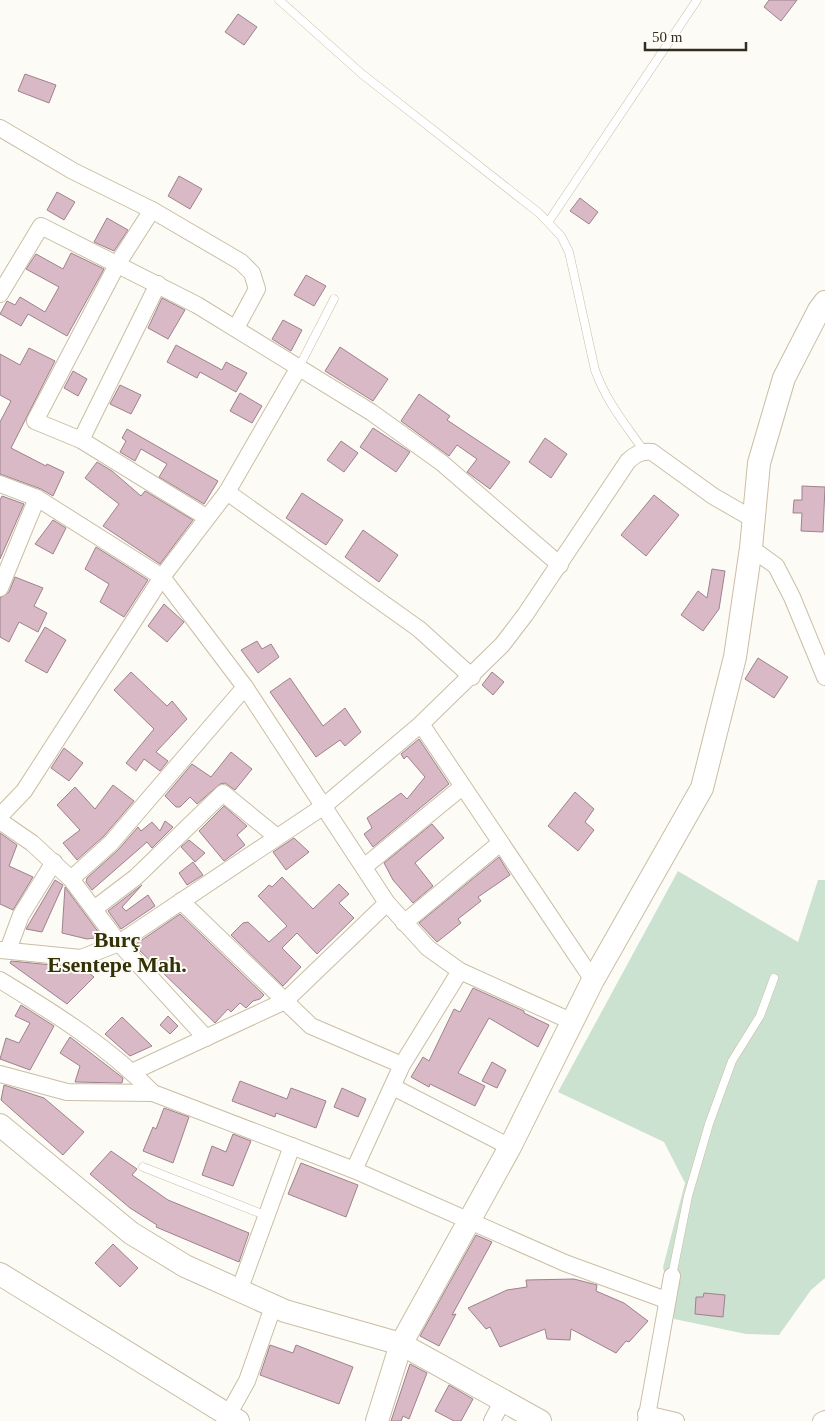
<svg xmlns="http://www.w3.org/2000/svg" width="825" height="1421" font-family="Georgia,serif">
<style>
.green{fill:#cce2d1}
.building{fill:#d8b9c5;stroke:#9e828d}
.lines{fill:none;stroke-linecap:round;stroke-linejoin:round}
.lane-casing{stroke:#cabea4;stroke-width:9}
.street-casing{stroke:#cabea4;stroke-width:18}
.secondary-casing{stroke:#cabea4;stroke-width:24}
.lane{stroke:#fff;stroke-width:8}
.street{stroke:#fff;stroke-width:16}
.secondary{stroke:#fff;stroke-width:22}
.labels{text-anchor:middle;dominant-baseline:central;stroke-width:4;stroke-linejoin:round;paint-order:stroke}
.district-label{font-size:22px;font-weight:bold;fill:#333207;stroke:#fdfbf6}
</style>
<rect width="100%" height="100%" fill="#fdfbf6"/>
<polygon class="green" points="678,871 798,942 818,880 825,880 825,1278 811,1290 779,1335 746,1334 674,1319 663,1267 685,1183 664,1142 558,1092"/>
<g class="building">
<polygon points="769,0 797,0 781,21 764,7"/>
<polygon points="238,14 257,27 244,45 225,32"/>
<polygon points="25,74 56,85 49,103 18,91"/>
<polygon points="179,176 202,189 190,209 168,196"/>
<polygon points="57,192 75,202 64,220 47,210"/>
<polygon points="580,198 598,212 589,224 570,211"/>
<polygon points="107,218 128,230 114,251 94,242"/>
<polygon points="71,253 104,269 67,336 28,314 21,326 0,314 7,301 15,305 20,297 45,312 59,287 26,269 36,254 63,269"/>
<polygon points="306,275 326,286 314,306 294,295"/>
<polygon points="162,298 185,310 168,339 148,328"/>
<polygon points="283,320 302,330 291,351 272,339"/>
<polygon points="176,345 222,370 226,362 247,373 236,392 200,372 197,378 167,362"/>
<polygon points="340,347 388,379 373,401 325,371"/>
<polygon points="29,348 55,361 11,448 46,466 47,464 64,472 53,496 41,489 0,474 0,422 11,401 0,395 0,354 20,365"/>
<polygon points="73,371 87,379 78,396 64,388"/>
<polygon points="120,385 141,395 131,414 110,404"/>
<polygon points="240,393 262,406 252,423 230,411"/>
<polygon points="419,394 450,416 447,420 510,462 490,489 467,472 477,459 457,445 449,456 401,421"/>
<polygon points="373,428 410,452 396,472 360,447"/>
<polygon points="127,429 218,481 204,504 159,477 167,464 141,449 135,461 120,452 126,441 122,438"/>
<polygon points="545,438 567,454 551,478 529,462"/>
<polygon points="341,441 358,453 344,472 327,460"/>
<polygon points="97,462 112,471 141,496 145,491 193,520 160,564 103,526 119,504 85,478"/>
<polygon points="802,486 825,487 823,532 801,531 802,513 793,513 794,500 802,500"/>
<polygon points="302,493 343,520 326,545 286,518"/>
<polygon points="654,495 679,515 646,556 621,535"/>
<polygon points="2,496 24,504 0,559 0,500"/>
<polygon points="53,520 66,528 53,554 35,544"/>
<polygon points="363,530 398,555 379,582 345,557"/>
<polygon points="96,547 148,580 124,617 100,602 109,584 85,569"/>
<polygon points="712,569 725,571 719,609 703,631 681,615 698,591 707,598"/>
<polygon points="15,577 43,588 34,606 47,613 38,632 19,622 9,642 0,637 0,598 9,592"/>
<polygon points="164,604 184,622 167,642 148,626"/>
<polygon points="45,627 66,640 47,673 25,661"/>
<polygon points="257,641 262,649 271,644 279,657 258,673 241,650"/>
<polygon points="758,658 788,677 774,698 745,679"/>
<polygon points="131,672 167,706 172,701 187,719 156,752 168,761 160,771 144,759 136,771 126,763 154,729 114,690"/>
<polygon points="492,672 504,682 493,695 482,685"/>
<polygon points="290,678 323,726 345,708 361,732 345,746 340,740 316,757 270,692"/>
<polygon points="419,739 449,784 373,847 364,834 372,828 367,818 401,793 407,799 425,777 407,756 404,759 401,754"/>
<polygon points="64,748 83,763 69,781 51,768"/>
<polygon points="231,752 252,769 235,790 225,783 220,784 197,804 190,797 180,807 176,807 165,796 192,764 211,777"/>
<polygon points="113,785 134,801 104,836 77,860 63,843 80,830 57,805 75,787 95,809"/>
<polygon points="575,792 594,809 585,822 594,830 578,851 548,826"/>
<polygon points="224,806 247,826 237,835 245,845 224,861 199,831"/>
<polygon points="165,821 173,827 152,848 147,842 92,890 86,882 87,878 118,850 138,827 141,831 152,822 160,831"/>
<polygon points="432,824 444,838 415,863 433,886 413,903 393,880 384,863"/>
<polygon points="0,833 17,845 9,866 33,877 13,910 0,904"/>
<polygon points="294,838 309,852 286,870 273,852"/>
<polygon points="189,840 205,853 195,862 181,847"/>
<polygon points="499,857 510,875 478,897 481,901 458,919 461,923 437,942 435,940 419,923"/>
<polygon points="193,862 203,875 187,885 179,873"/>
<polygon points="282,877 313,909 339,884 349,894 339,903 354,918 317,954 297,933 282,948 301,967 283,986 231,935 243,923 248,922 269,942 287,926 258,896 269,885 272,887"/>
<polygon points="55,880 63,885 42,932 26,929"/>
<polygon points="142,885 122,907 126,911 148,895 155,906 121,929 108,911"/>
<polygon points="65,887 102,937 87,939 62,933"/>
<polygon points="180,914 264,995 260,999 253,1001 246,1008 240,1003 231,1012 228,1009 215,1023 136,947 136,944"/>
<polygon points="11,961 83,968 94,977 67,1004 10,963"/>
<polygon points="473,988 524,1011 524,1013 549,1025 538,1047 489,1018 458,1073 485,1086 475,1106 430,1084 429,1087 411,1077 423,1057 429,1061 454,1009 460,1012"/>
<polygon points="21,1005 54,1026 30,1070 0,1059 6,1038 19,1043 30,1023 15,1016"/>
<polygon points="168,1016 178,1026 170,1034 160,1025"/>
<polygon points="122,1017 152,1046 130,1056 105,1034"/>
<polygon points="70,1037 123,1078 122,1083 75,1082 80,1066 60,1053"/>
<polygon points="492,1062 506,1070 497,1088 482,1081"/>
<polygon points="240,1081 287,1099 291,1088 326,1101 316,1128 276,1113 275,1117 232,1101"/>
<polygon points="4,1085 44,1098 84,1132 63,1155 1,1100"/>
<polygon points="342,1088 366,1099 358,1117 334,1107"/>
<polygon points="164,1108 189,1117 173,1163 143,1151 153,1127 156,1129"/>
<polygon points="233,1134 251,1141 233,1186 202,1175 212,1146 226,1152"/>
<polygon points="111,1151 137,1169 132,1175 168,1200 249,1233 239,1262 156,1227 157,1225 130,1208 90,1174"/>
<polygon points="301,1163 358,1185 346,1217 288,1194"/>
<polygon points="476,1235 492,1242 452,1315 456,1314 439,1346 420,1336"/>
<polygon points="113,1244 138,1268 120,1287 95,1263"/>
<polygon points="574,1279 597,1285 596,1291 624,1303 648,1321 629,1342 626,1341 616,1353 571,1329 570,1340 547,1339 545,1329 500,1347 490,1327 486,1329 468,1308 507,1290 527,1287 526,1280"/>
<polygon points="704,1293 725,1295 723,1317 695,1314 696,1297 703,1297"/>
<polygon points="270,1345 293,1353 296,1345 353,1367 339,1404 260,1375"/>
<polygon points="410,1364 427,1373 409,1419 403,1416 401,1421 391,1421"/>
<polygon points="449,1385 473,1399 461,1421 454,1421 435,1411"/>
</g>
<g class="lines">
<defs>
<g id="lane">
<path d="M279,0L362,74L539,213L561,236L569,252L595,370C606,401 625,424 644,451"/>
<polyline points="549,221 697,0"/>
<polyline points="299,367 334,299"/>
<polyline points="143,1167 267,1216"/>
<polyline points="672,1276 688,1196 709,1124 732,1061 760,1016 774,978"/>
</g>
<g id="street">
<polyline points="0,128 73,171 152,210 241,262 252,273 257,289 236,328"/>
<polyline points="152,210 118,263 35,421 81,440 206,517"/>
<polyline points="0,294 41,226 197,305 371,412 442,463 560,565"/>
<polyline points="81,440 158,284"/>
<polyline points="0,484 37,498 162,577 245,687 387,903 428,948 460,971 573,1022"/>
<polyline points="227,492 419,629 472,677"/>
<polyline points="751,548 776,566 792,597 825,677"/>
<polyline points="0,588 37,498"/>
<polyline points="421,724 593,980"/>
<polyline points="0,816 24,791 162,577 227,492 299,367"/>
<polyline points="0,821 32,843 71,879 119,943 206,1038"/>
<polyline points="364,867 462,787"/>
<polyline points="71,879 111,843 245,687"/>
<polyline points="181,901 311,1026 402,1065"/>
<polyline points="94,909 136,877 223,793 277,837"/>
<polyline points="404,923 499,844"/>
<path d="M0,950L81,958L119,943L324,806L421,724L502,645L525,615L628,461C636,454 641,451 652,452L713,496L753,519"/>
<polyline points="8,950 21,915 54,862"/>
<path d="M0,980C54,1013 109,1047 153,1093L354,1170L565,1263L666,1300"/>
<polyline points="132,1072 285,1001 387,903"/>
<polyline points="0,1074 67,1092 153,1093"/>
<polyline points="393,1087 510,1147"/>
<polyline points="354,1170 402,1065 460,971"/>
<polyline points="239,1291 292,1146"/>
<polyline points="646,1414 676,1421"/>
<polyline points="228,1415 247,1381 273,1307"/>
<polyline points="492,1421 503,1400"/>
<polyline points="646,1421 672,1276"/>
<polyline points="821,1421 825,1419"/>
</g>
<g id="secondary">
<polyline points="0,1125 131,1233 185,1266 285,1311 401,1344 540,1421"/>
<polyline points="0,1274 238,1421"/>
<polyline points="377,1421 401,1344 510,1147 593,980 702,788 735,657 751,548 759,463 784,378 819,310 825,302"/>
</g>
</defs>
<use href="#lane" class="lane-casing"/>
<use href="#street" class="street-casing"/>
<use href="#secondary" class="secondary-casing"/>
<use href="#lane" class="lane"/>
<use href="#street" class="street"/>
<use href="#secondary" class="secondary"/>
</g>
<g class="labels">
<g class="district-label">
<text x="117" y="939">Burç<tspan x="117" dy="25">Esentepe Mah.</tspan></text>
</g>
</g>
<path d="M645 42v8h101v-8" fill="none" stroke="#322d23" stroke-width="2.5"/>
<text x="652" y="42" font-size="15" fill="#322d23" stroke="#fdfbf6" stroke-width="4" paint-order="stroke">50 m</text>
</svg>
